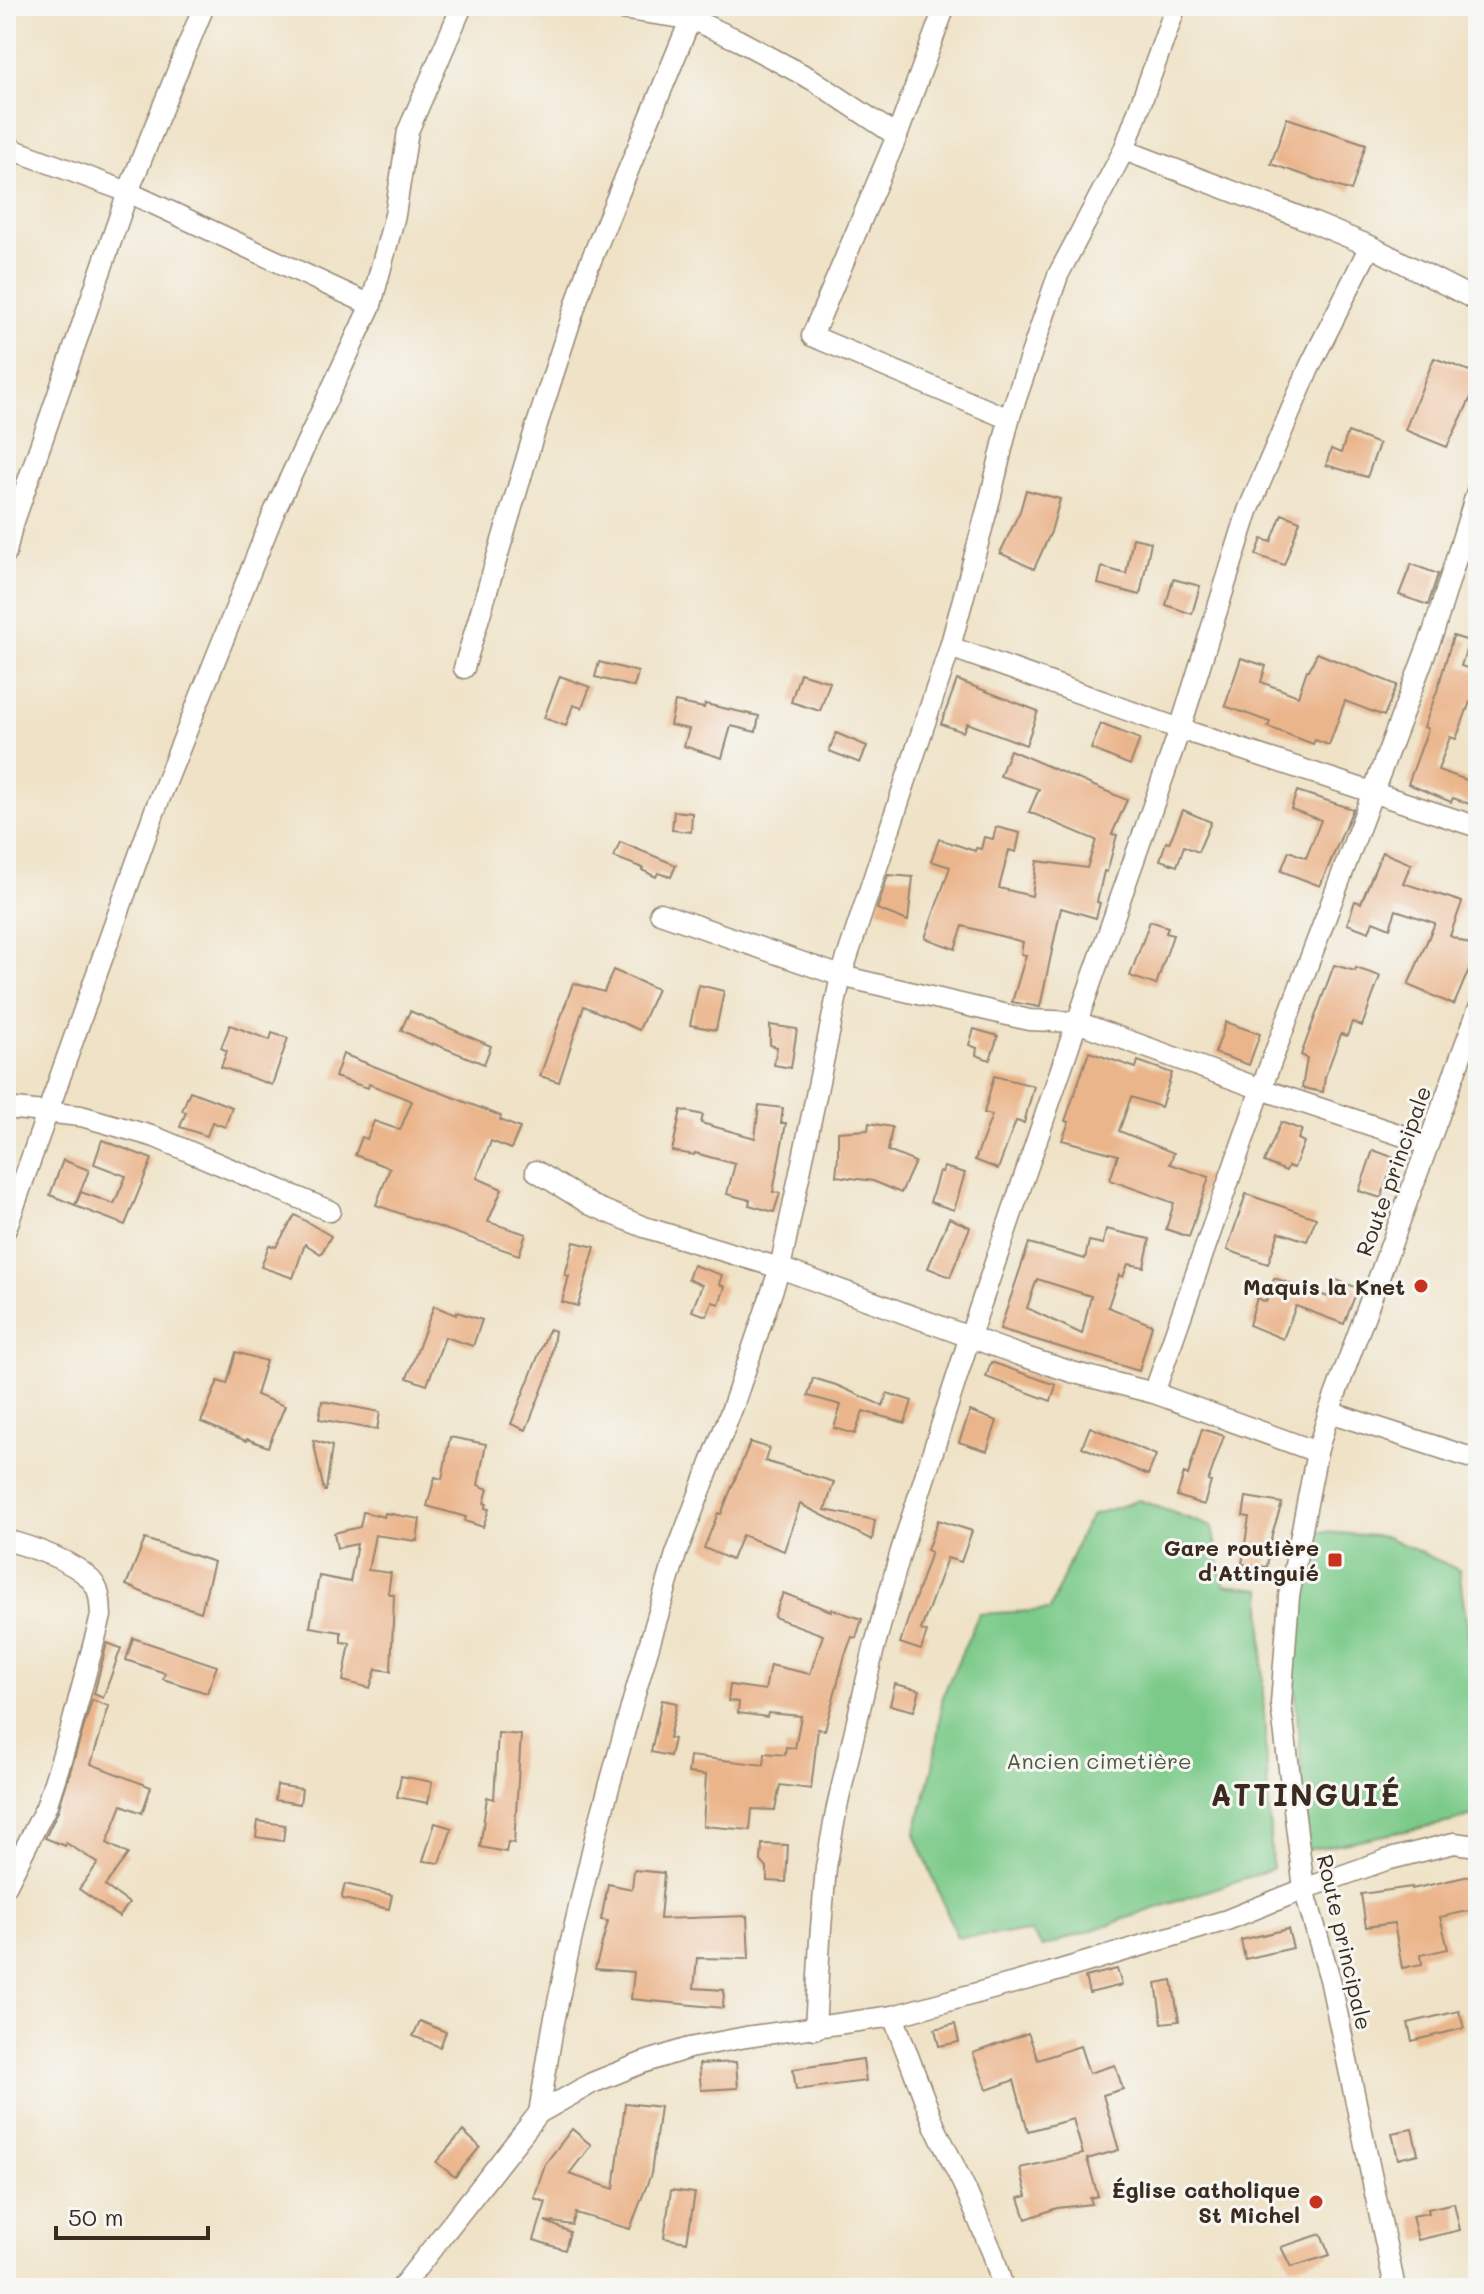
<svg xmlns="http://www.w3.org/2000/svg" width="1484" height="2294" font-family="Mali,sans-serif">
<style>
.green{fill:#7cca89;stroke:#5c7a54;stroke-width:2}
.building{fill:#ebb58c;fill-rule:evenodd}
.lines{fill:none;stroke-linecap:round;stroke-linejoin:round}
.minor-casing{stroke:#958672;stroke-width:23}
.minor{stroke:#fff;stroke-width:20}
.poi-dot{fill:#c8321e;stroke:#f6f6f2;stroke-width:3}
.labels{text-anchor:middle;dominant-baseline:central;stroke-width:6;stroke-linejoin:round;paint-order:stroke}
.street-label{font-size:22px;fill:#3b2a1e;stroke:#f6f6f2}
.poi-label{font-size:22px;font-weight:bold;fill:#3b2a1e;stroke:#f6f6f2;text-anchor:end}
.park-label{font-size:22px;fill:#4e5a3e;stroke:#f6f6f2}
.district-label{font-size:30px;font-weight:bold;letter-spacing:2px;fill:#3b2a1e;stroke:#f6f6f2}
</style>
<rect width="100%" height="100%" fill="#f6f6f2"/>
<filter id="ink" filterUnits="userSpaceOnUse"><feTurbulence type="fractalNoise" baseFrequency=".0125" numOctaves="2"/><feDisplacementMap in="SourceGraphic" scale="16" xChannelSelector="R" yChannelSelector="G"/><feConvolveMatrix kernelMatrix="1 2 1 2 8 2 1 2 1" color-interpolation-filters="sRGB"/></filter>
<filter id="wash" filterUnits="userSpaceOnUse"><feTurbulence type="fractalNoise" baseFrequency=".006" numOctaves="4" result="noise"/><feDisplacementMap in="SourceGraphic" scale="32" xChannelSelector="R" yChannelSelector="G"/><feGaussianBlur stdDeviation="1.8" result="paint"/><feColorMatrix in="noise" values="0 0 0 0 0 0 0 0 0 0 0 0 0 0 0 0 0 1.4 0 .05"/><feComposite in="paint" operator="in"/></filter>
<g filter="url(#wash)">
<rect width="100%" height="100%" fill="#efe2c6"/>
<g class="green">
<polygon points="1139,1500 1212,1527 1224,1585 1262,1589 1263,1693 1272,1869 1042,1947 1031,1932 957,1937 915,1834 933,1767 943,1695 979,1614 1050,1610 1082,1531 1092,1515"/>
<polygon points="1312,1531 1387,1537 1459,1570 1478,1703 1478,1813 1451,1822 1307,1850 1292,1644"/>
</g>
<g id="blocks">
<g class="building">
<polygon points="1287,118 1366,144 1351,191 1271,164"/>
<polygon points="1434,358 1478,374 1478,383 1447,447 1405,430"/>
<polygon points="1348,432 1379,444 1367,477 1326,465 1331,449 1341,453"/>
<polygon points="1026,490 1060,499 1051,532 1034,569 1000,553 1020,511"/>
<polygon points="1282,514 1300,521 1284,565 1256,555 1262,539 1271,542"/>
<polygon points="1133,538 1151,542 1140,595 1098,584 1102,567 1126,574"/>
<polygon points="1411,564 1438,574 1428,605 1399,595"/>
<polygon points="1173,579 1200,586 1192,614 1166,605"/>
<polygon points="1453,636 1469,641 1461,666 1478,672 1478,688 1473,703 1470,702 1456,739 1450,737 1438,770 1478,784 1478,807 1453,798 1451,802 1408,784 1428,729 1424,727 1437,691"/>
<polygon points="1317,653 1397,685 1384,716 1345,701 1329,745 1315,740 1313,744 1268,727 1270,722 1225,706 1241,658 1266,666 1261,682 1298,696 1307,670 1309,670"/>
<polygon points="599,662 638,672 634,687 595,677"/>
<polygon points="800,673 830,682 820,711 791,702"/>
<polygon points="560,676 590,687 582,708 573,705 566,726 544,718"/>
<polygon points="957,680 1038,711 1026,745 967,723 963,732 941,724"/>
<polygon points="675,702 704,708 705,704 759,716 756,732 731,726 722,758 684,746 689,729 670,725"/>
<polygon points="1101,724 1140,739 1130,765 1091,749"/>
<polygon points="836,733 867,746 860,763 829,751"/>
<polygon points="1010,750 1127,800 1112,834 1117,835 1107,872 1104,871 1097,902 1100,903 1096,918 1061,908 1040,1007 1012,1002 1026,955 1021,954 1023,942 963,926 955,949 925,938 950,867 931,861 939,839 975,851 976,848 981,849 984,837 993,839 996,827 1020,833 1016,852 1009,850 999,888 1032,896 1037,861 1087,868 1096,840 1029,812 1039,789 1000,776"/>
<polygon points="1297,791 1353,809 1320,886 1281,871 1289,851 1306,858 1321,820 1291,809"/>
<polygon points="1183,810 1211,822 1198,852 1184,846 1177,866 1160,860 1166,842 1169,843"/>
<polygon points="674,811 692,813 691,832 672,830"/>
<polygon points="620,842 676,865 671,877 658,873 656,877 642,870 643,868 614,857"/>
<polygon points="1382,852 1411,864 1403,883 1462,902 1450,936 1478,948 1454,1005 1408,985 1435,923 1396,910 1390,928 1373,921 1369,932 1347,924 1355,901 1361,903"/>
<polygon points="888,875 913,877 908,921 877,909"/>
<polygon points="1150,921 1168,927 1166,933 1173,935 1156,985 1130,976"/>
<polygon points="1334,965 1355,971 1356,968 1380,976 1362,1026 1352,1022 1347,1036 1341,1034 1325,1077 1323,1092 1302,1088 1307,1058 1301,1055"/>
<polygon points="613,970 657,989 639,1030 584,1006 559,1082 540,1076 573,983 604,992"/>
<polygon points="699,985 724,991 716,1030 690,1025"/>
<polygon points="410,1011 491,1046 484,1064 432,1043 432,1045 401,1030"/>
<polygon points="1226,1022 1260,1034 1249,1065 1215,1053"/>
<polygon points="230,1025 270,1040 272,1033 288,1038 272,1085 221,1067 227,1051 221,1048"/>
<polygon points="770,1025 797,1029 791,1068 774,1065 777,1047 770,1045"/>
<polygon points="974,1029 998,1036 990,1060 976,1055 977,1048 969,1045"/>
<polygon points="1089,1052 1136,1068 1138,1061 1172,1073 1161,1107 1131,1097 1119,1131 1174,1153 1170,1164 1209,1177 1189,1237 1166,1229 1174,1203 1110,1180 1118,1155 1062,1140 1069,1122 1065,1121"/>
<polygon points="343,1054 501,1116 500,1120 520,1128 511,1149 491,1141 477,1178 502,1189 488,1222 526,1234 519,1255 376,1205 390,1168 355,1155 362,1137 367,1139 374,1121 400,1130 412,1101 369,1084 368,1088 335,1077"/>
<polygon points="994,1076 1034,1086 1024,1123 1016,1121 998,1169 975,1160 992,1115 984,1113"/>
<polygon points="190,1091 232,1107 225,1127 212,1122 207,1136 180,1127 186,1112 182,1111"/>
<polygon points="759,1105 783,1108 781,1123 786,1123 773,1192 780,1193 774,1212 749,1205 750,1200 727,1194 735,1164 695,1153 694,1155 672,1151 681,1110 703,1115 701,1123 755,1138"/>
<polygon points="1281,1122 1302,1130 1298,1139 1304,1142 1294,1168 1288,1166 1286,1171 1264,1162"/>
<polygon points="869,1123 892,1127 888,1151 915,1162 901,1193 873,1181 836,1176 838,1156 838,1132 868,1130"/>
<polygon points="102,1140 152,1159 125,1225 75,1206 81,1192 114,1204 126,1176 94,1164"/>
<polygon points="1373,1150 1395,1158 1381,1198 1359,1191"/>
<polygon points="63,1160 89,1170 75,1205 50,1195"/>
<polygon points="944,1167 965,1173 954,1210 930,1202 939,1171 942,1172"/>
<polygon points="1246,1194 1316,1218 1307,1241 1279,1232 1268,1264 1227,1250"/>
<polygon points="295,1215 331,1236 321,1254 305,1244 293,1278 261,1267 269,1245 276,1247"/>
<polygon points="949,1218 970,1227 950,1277 928,1268"/>
<path d="M1106,1229L1150,1239L1144,1267L1128,1264L1123,1277L1119,1275L1108,1307L1152,1325L1139,1371L1000,1329L1029,1243L1085,1259L1089,1241L1103,1244ZM1037,1279L1091,1296L1082,1334L1027,1308Z"/>
<polygon points="574,1242 595,1247 578,1306 562,1302 569,1276 565,1275"/>
<polygon points="693,1265 722,1275 719,1284 725,1287 719,1304 712,1302 707,1316 692,1311 702,1285 688,1279"/>
<polygon points="1274,1278 1328,1297 1334,1279 1358,1288 1344,1324 1296,1306 1283,1339 1249,1325 1257,1298 1266,1302"/>
<polygon points="434,1306 456,1315 457,1312 482,1320 473,1346 445,1337 427,1385 407,1378"/>
<polygon points="549,1329 555,1331 549,1372 526,1430 511,1424"/>
<polygon points="236,1352 266,1361 256,1395 285,1406 268,1447 247,1439 246,1441 201,1422 218,1381 227,1384"/>
<polygon points="991,1362 1056,1385 1051,1401 986,1377"/>
<polygon points="813,1378 836,1385 883,1406 887,1393 912,1401 905,1423 863,1411 855,1434 834,1428 841,1405 808,1396"/>
<polygon points="322,1401 380,1412 377,1430 319,1419"/>
<polygon points="970,1411 997,1421 987,1451 959,1442"/>
<polygon points="1090,1427 1156,1455 1148,1475 1082,1447"/>
<polygon points="1202,1429 1224,1436 1208,1481 1211,1482 1204,1505 1177,1496 1184,1473 1188,1475"/>
<polygon points="450,1437 486,1444 478,1485 488,1489 484,1503 487,1504 485,1508 489,1509 483,1527 465,1521 466,1517 427,1506 435,1477 442,1479"/>
<polygon points="313,1440 332,1446 326,1491 324,1491"/>
<polygon points="750,1442 769,1448 765,1461 834,1482 825,1510 875,1520 872,1540 800,1504 784,1551 742,1535 732,1560 704,1548 718,1513 721,1514"/>
<polygon points="1246,1497 1282,1503 1272,1534 1267,1567 1242,1564 1249,1517 1243,1516"/>
<polygon points="363,1512 384,1517 385,1513 420,1519 417,1541 375,1535 368,1570 391,1573 388,1593 394,1595 391,1671 376,1669 370,1688 343,1681 350,1643 341,1642 341,1632 310,1627 319,1576 350,1582 357,1544 337,1548 334,1533 360,1527"/>
<polygon points="938,1520 972,1531 961,1562 947,1558 921,1630 927,1632 921,1650 900,1643 931,1552 927,1550"/>
<polygon points="145,1539 214,1562 201,1612 153,1597 126,1585"/>
<polygon points="783,1593 831,1611 831,1609 862,1619 856,1638 852,1637 845,1655 825,1730 818,1729 811,1789 780,1785 775,1810 752,1809 750,1830 703,1826 706,1775 688,1773 690,1756 764,1765 765,1753 785,1755 786,1747 795,1748 801,1716 768,1713 767,1717 738,1713 739,1702 728,1701 730,1685 765,1690 770,1665 810,1674 823,1635 774,1617"/>
<polygon points="133,1638 217,1666 207,1693 163,1679 165,1673 126,1660"/>
<polygon points="107,1643 121,1648 103,1698 94,1694"/>
<polygon points="895,1684 920,1690 914,1711 890,1705"/>
<polygon points="92,1700 109,1706 91,1764 151,1787 142,1813 122,1805 107,1843 128,1854 105,1886 129,1903 119,1917 79,1889 98,1863 66,1843 65,1846 45,1838 58,1811"/>
<polygon points="662,1700 677,1703 669,1738 674,1739 670,1756 651,1752"/>
<polygon points="498,1733 521,1735 514,1843 508,1842 506,1852 480,1847 487,1797 494,1799"/>
<polygon points="401,1776 432,1782 428,1803 397,1797"/>
<polygon points="277,1785 302,1789 300,1804 275,1800"/>
<polygon points="258,1821 285,1825 283,1841 256,1837"/>
<polygon points="435,1823 452,1828 440,1863 423,1861"/>
<polygon points="762,1844 788,1845 786,1882 767,1881 767,1868 761,1861"/>
<polygon points="634,1870 664,1873 660,1919 747,1916 749,1959 697,1958 694,1988 724,1990 723,2008 631,1999 634,1972 595,1969 608,1921 601,1920 608,1884 632,1889"/>
<polygon points="1478,1874 1478,1909 1440,1917 1448,1949 1421,1955 1422,1964 1402,1968 1394,1923 1366,1927 1361,1894 1412,1887 1412,1889"/>
<polygon points="345,1884 392,1895 389,1909 343,1899 342,1896"/>
<polygon points="1288,1929 1293,1948 1245,1959 1241,1940"/>
<polygon points="1117,1969 1122,1985 1089,1993 1085,1977"/>
<polygon points="1172,1980 1179,2021 1162,2023 1156,1983"/>
<polygon points="1459,2011 1464,2028 1412,2041 1408,2023"/>
<polygon points="420,2021 446,2032 440,2047 413,2036"/>
<polygon points="955,2024 959,2042 939,2046 935,2029"/>
<polygon points="1028,2033 1038,2060 1080,2046 1089,2073 1115,2065 1123,2089 1103,2095 1119,2150 1087,2159 1098,2196 1090,2198 1092,2204 1057,2208 1026,2219 1019,2198 1027,2196 1020,2168 1083,2154 1073,2119 1028,2131 1014,2080 987,2090 973,2053"/>
<polygon points="863,2059 866,2081 796,2090 793,2069"/>
<polygon points="736,2062 738,2088 701,2090 699,2064"/>
<polygon points="625,2103 660,2107 651,2174 630,2229 576,2213 572,2225 545,2221 570,2232 565,2250 534,2240 546,2202 534,2198 545,2164 572,2129 591,2145 569,2174 614,2189"/>
<polygon points="1412,2129 1418,2154 1398,2159 1392,2133"/>
<polygon points="463,2131 480,2147 455,2177 436,2162"/>
<polygon points="671,2190 695,2193 687,2242 664,2238"/>
<polygon points="1454,2203 1460,2230 1418,2240 1412,2216 1429,2213 1428,2209"/>
<polygon points="1321,2234 1330,2255 1291,2267 1281,2247"/>
</g>
</g>
</g>
<g filter="url(#ink)">
<use href="#blocks" fill-opacity="0" stroke="#958672" stroke-width="2"/>
<g class="lines">
<defs>
<g id="minor">
<polyline points="601,6 691,19 738,40 813,80 897,136"/>
<polyline points="945,6 897,136 812,336 1009,419"/>
<polyline points="6,147 128,192 371,305"/>
<polyline points="1124,150 1300,217 1370,246 1478,301"/>
<polyline points="6,553 11,530 128,192 204,6"/>
<polyline points="950,647 1180,729 1478,827"/>
<polyline points="464,668 532,440 587,270 696,6"/>
<polyline points="660,913 841,976 1029,1020 1077,1022 1261,1089 1428,1144"/>
<polyline points="6,1108 81,1116 155,1137 330,1211"/>
<polyline points="536,1171 591,1205 644,1227 780,1268 1019,1355 1075,1373 1154,1393 1317,1452"/>
<polyline points="6,1229 155,810 275,510 371,305 395,215 408,131 462,6"/>
<polyline points="1154,1393 1261,1089 1434,630 1478,488"/>
<polyline points="1329,1412 1478,1460"/>
<path d="M6,1540C31,1547 80,1562 95,1585C101,1595 100,1605 101,1616L70,1732L46,1807L6,1886"/>
<polyline points="893,2016 935,2127 965,2188 993,2254 1003,2288"/>
<polyline points="815,2029 820,1940 826,1867 837,1807 874,1648 901,1551 970,1336 1077,1022 1180,729 1248,511 1310,366 1370,246"/>
<polyline points="539,2113 553,2027 568,1954 596,1834 636,1690 676,1554 733,1406 780,1268 841,976 950,647 991,495 1009,419 1058,275 1124,150 1176,6"/>
<polyline points="401,2288 539,2113 592,2083 642,2063 689,2048 746,2037 893,2016 1050,1973 1227,1920 1304,1889 1386,1860 1454,1843 1478,1846"/>
<polyline points="1395,2288 1330,1979 1304,1889 1281,1704 1289,1596 1317,1452 1329,1412 1478,1010"/>
</g>
</defs>
<use href="#minor" class="minor-casing"/>
<use href="#minor" class="minor"/>
</g>
</g>
<g class="poi-dot">
<circle cx="1421" cy="1286" r="8"/>
<rect x="1327" y="1552" width="16" height="16" rx="4"/>
<circle cx="1316" cy="2202" r="8"/>
</g>
<g class="labels">
<g class="street-label">
<text transform="translate(1393 1171) rotate(-70)">Route principale</text>
<text transform="translate(1345 1942) rotate(77)">Route principale</text>
</g>
<g class="poi-label">
<text x="1405" y="1286">Maquis la Knet</text>
<text x="1319" y="1547">Gare routière<tspan x="1319" dy="25">d'Attinguié</tspan></text>
<text x="1300" y="2189">Église catholique<tspan x="1300" dy="25">St Michel</tspan></text>
</g>
<g class="park-label">
<text x="1099" y="1760">Ancien cimetière</text>
</g>
<g class="district-label">
<text x="1306" y="1794">ATTINGUIÉ</text>
</g>
</g>
<rect width="1484" height="2294" fill="none" stroke="#f6f6f2" stroke-width="32"/>
<path d="M56 2226v12h152v-12" fill="none" stroke="#3b2a1e" stroke-width="4"/>
<text x="68" y="2226" font-size="24" fill="#3b2a1e" stroke="#f6f6f2" stroke-width="6" paint-order="stroke">50 m</text>
</svg>
